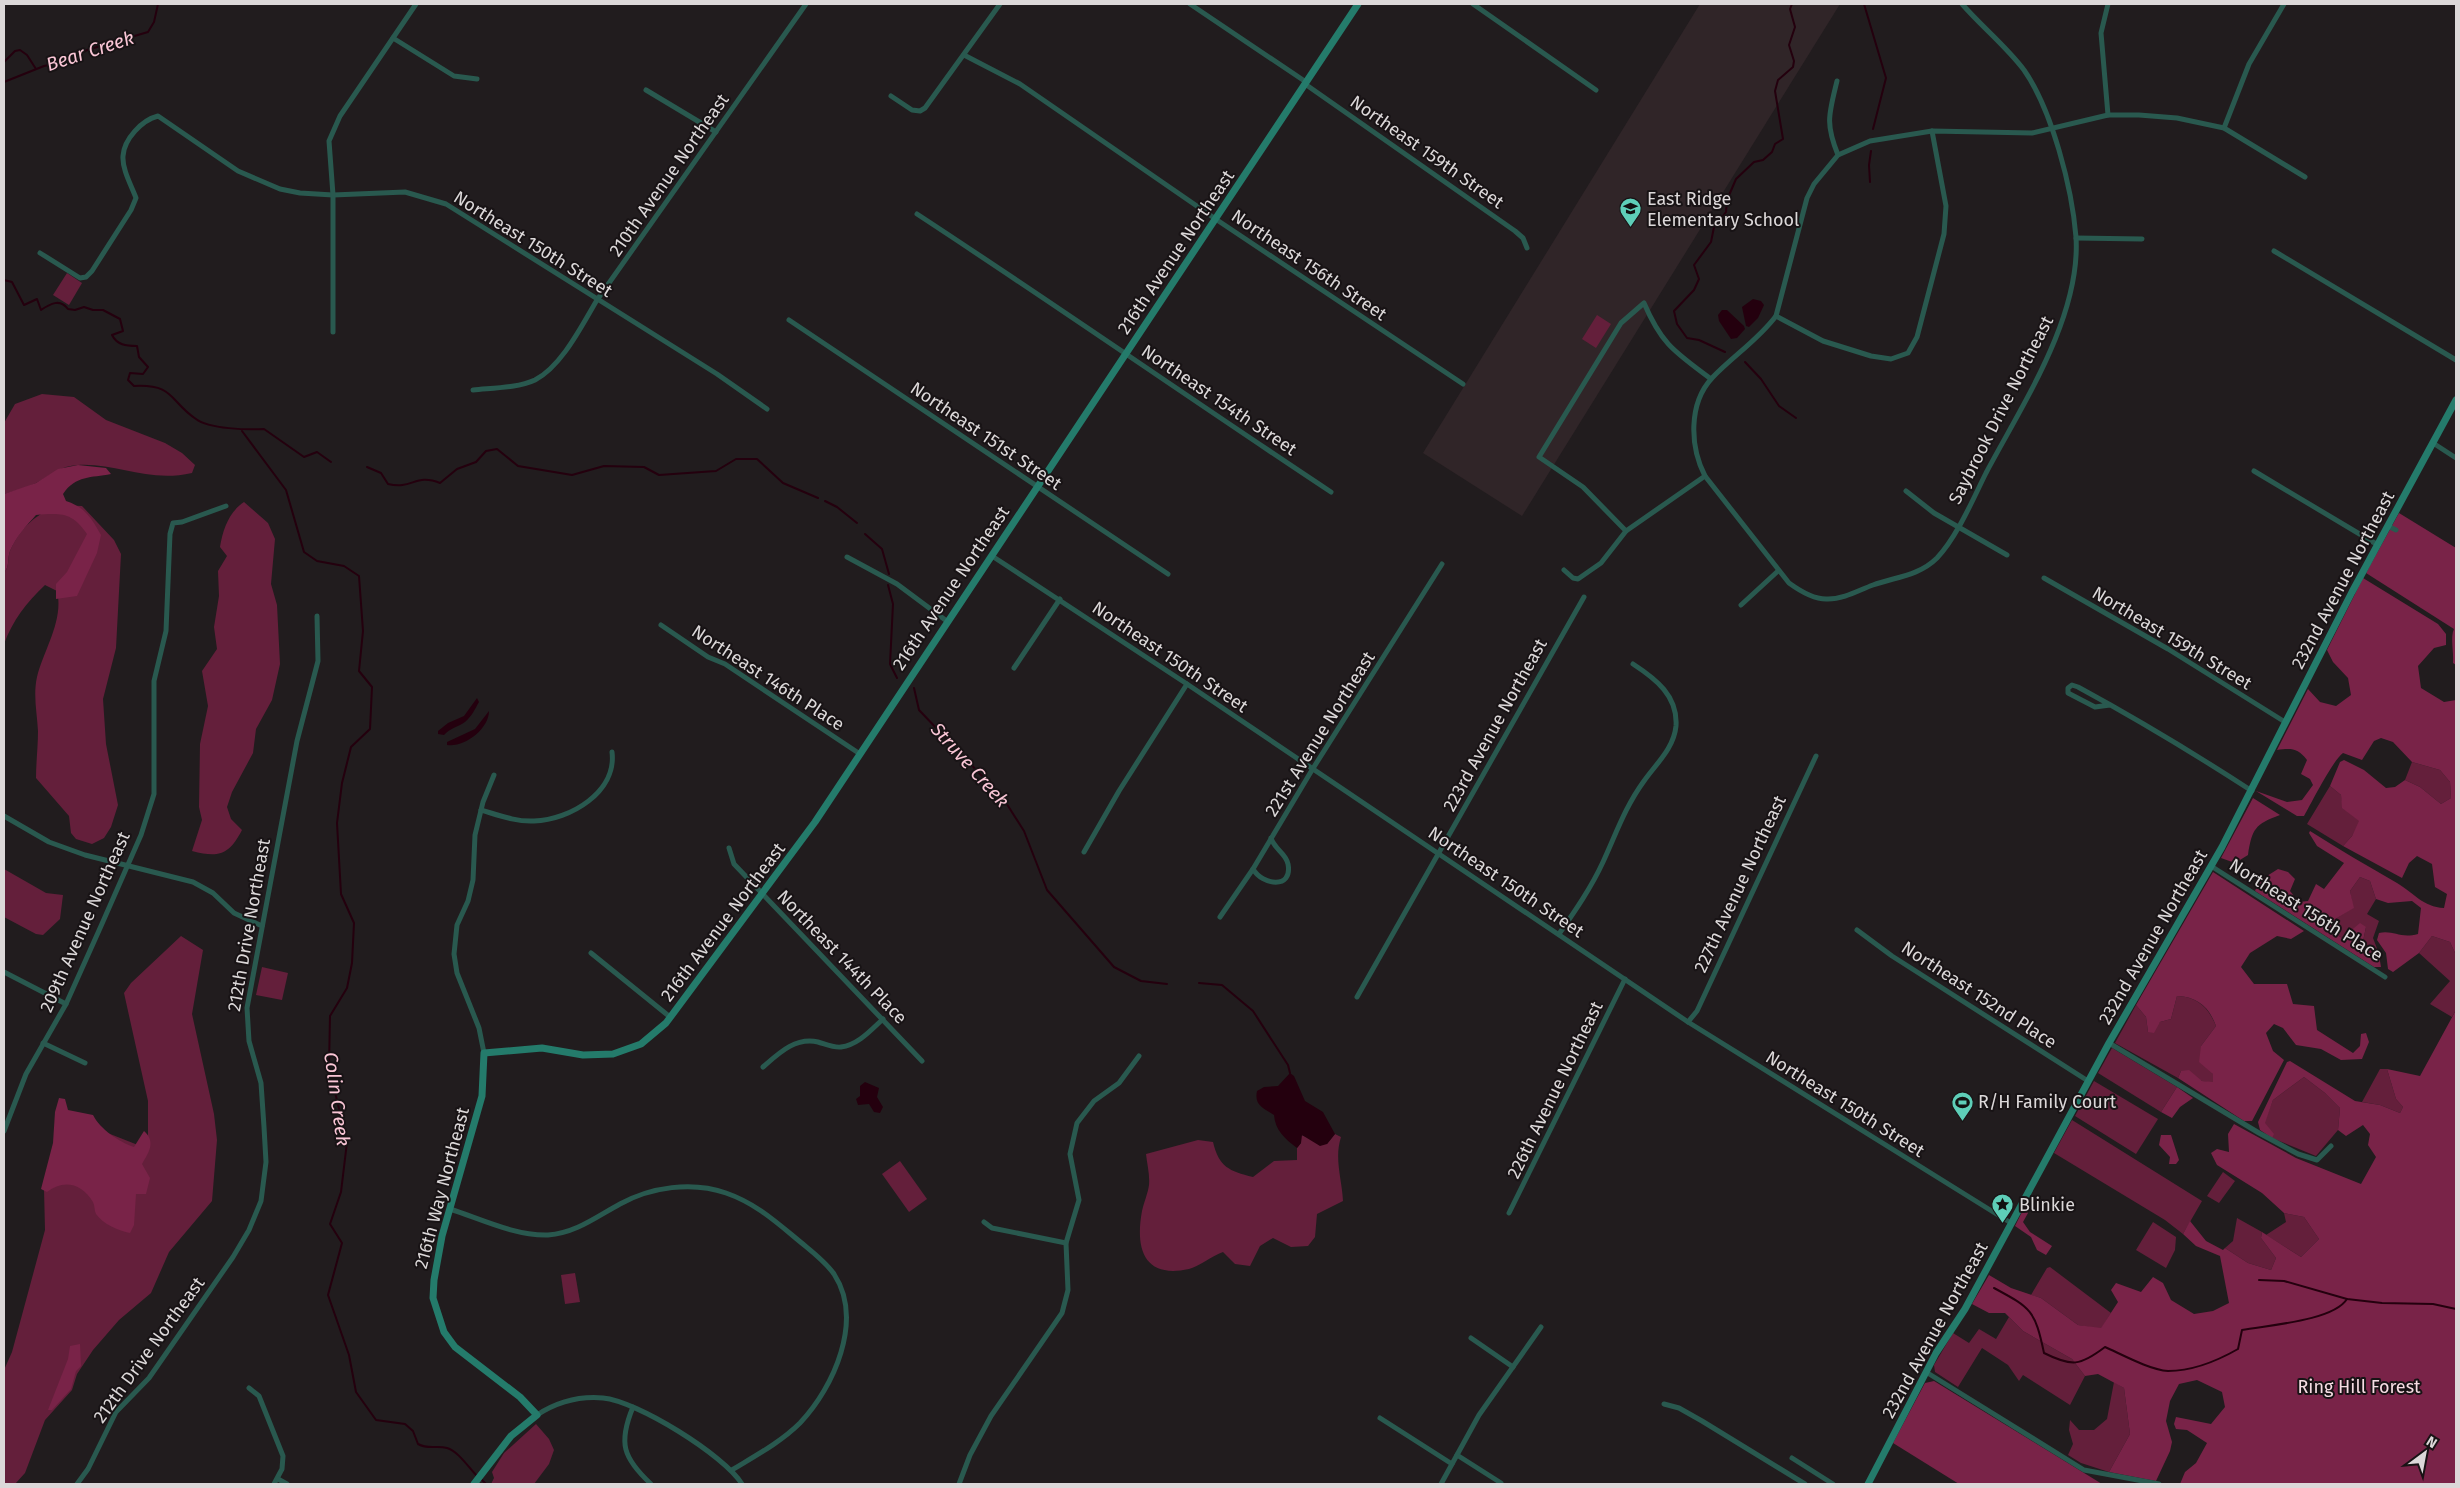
<svg xmlns="http://www.w3.org/2000/svg" width="2460" height="1488" font-family="'Fira Sans',sans-serif">
<style>
.built{fill:#302528}
.green{fill:#641f3b}
.forest{fill:#792348}
.water{fill:#24000e}
.lines{fill:none;stroke-linecap:round;stroke-linejoin:round}
.stream{stroke:#24000e;stroke-width:2}
.street{stroke:#29594f;stroke-width:5}
.secondary{stroke:#247b6b;stroke-width:7}
.labels{text-anchor:middle;dominant-baseline:central;stroke-width:4;stroke-linejoin:round;paint-order:stroke}
.street-label{font-size:18px;fill:#dcd8d9;stroke:#181315}
.poi-label{font-size:18px;fill:#dcd8d9;stroke:#181315;text-anchor:start}
.park-label{font-size:18px;fill:#f6dce3;stroke:#181315}
.water-label{font-size:19px;font-style:italic;fill:#fac6d6;stroke:#181315}
</style>
<rect width="100%" height="100%" fill="#211c1e"/>
<polygon class="built" points="1700,4 1840,4 1522,516 1423,453"/>
<g class="green">
<polygon points="67,273 82,283 69,305 53,295"/>
<polygon points="1597,315 1611,324 1596,348 1582,339"/>
<path d="M42,394L74,397L106,420L165,443L182,453L195,465L192,473C148,483 118,463 78,465C60,466 51,475 36,483C26,488 14,491 4,494V423L15,404Z"/>
<path d="M244,502L268,523L275,539L271,584L277,605L280,664L272,700L256,729L253,753L232,792L227,807L231,819L242,830C229,855 219,858 192,851L202,820L199,807L200,744L208,706L202,671L217,649L214,627L219,596L218,571L227,556L220,547C223,529 229,512 244,502Z"/>
<path d="M58,505L82,506L114,540L121,554L116,648L103,699L106,744L118,805L111,827L104,838L92,844L76,839L71,833L69,816L36,778C36,763 38,747 38,731C37,713 33,695 37,677C44,649 64,620 57,591L45,585C26,603 13,620 4,644V573C10,566 7,559 10,551C21,527 34,516 58,505Z"/>
<polygon points="2412,762 2440,770 2450,782 2451,798 2441,804 2420,787 2405,780"/>
<polygon points="2330,786 2341,795 2343,808 2360,821 2352,836 2343,846 2307,824"/>
<polygon points="4,869 46,893 63,895 60,919 43,935 36,934 4,917"/>
<polygon points="2360,877 2370,881 2376,899 2367,914 2379,921 2373,938 2381,959 2379,955 2369,952 2362,946 2366,927 2342,938 2331,931 2332,921 2353,908 2350,891"/>
<polygon points="181,936 203,950 192,1014 214,1114 217,1140 212,1201 169,1252 151,1293 119,1320 93,1350 77,1374 72,1390 45,1420 25,1473 15,1484 4,1484 4,1370 12,1352 45,1230 44,1189 100,1130 148,1149 148,1101 124,993 131,983"/>
<polygon points="2432,936 2450,942 2456,955 2456,1010 2452,1017 2430,1004 2450,981 2419,953"/>
<polygon points="262,967 288,973 282,1000 256,995"/>
<path d="M2177,996C2198,997 2208,1007 2216,1026L2201,1046L2213,1074V1083L2202,1081L2181,1071L2178,1078L2115,1043L2136,1005L2146,1017L2148,1032L2160,1022L2171,1019Z"/>
<polygon points="2112,1048 2177,1087 2161,1112 2098,1073"/>
<polygon points="2380,1069 2387,1069 2396,1099 2403,1107 2400,1113 2380,1105 2362,1102"/>
<polygon points="2304,1077 2325,1093 2340,1108 2338,1130 2316,1156 2272,1138 2264,1123 2273,1100"/>
<polygon points="2094,1081 2158,1119 2136,1154 2075,1116"/>
<polygon points="2072,1120 2202,1201 2183,1234 2165,1220 2054,1153"/>
<path d="M1335,1134L1341,1137C1334,1159 1342,1179 1343,1201L1317,1214L1315,1237L1308,1246L1291,1247L1273,1238L1260,1246L1250,1266L1235,1264L1223,1252C1212,1256 1198,1267 1189,1269C1144,1279 1135,1249 1142,1211C1144,1202 1148,1193 1149,1185C1150,1175 1147,1164 1146,1154L1198,1140L1213,1142C1219,1167 1229,1171 1253,1177L1274,1161L1297,1160V1148L1301,1143V1135L1327,1144Z"/>
<polygon points="900,1161 927,1199 909,1212 882,1174"/>
<polygon points="2223,1172 2235,1181 2219,1203 2207,1196"/>
<polygon points="2284,1213 2304,1217 2319,1239 2301,1257 2266,1235 2286,1222"/>
<polygon points="2237,1218 2262,1232 2261,1238 2276,1258 2271,1270 2248,1263 2225,1248 2233,1241"/>
<polygon points="2153,1222 2176,1237 2175,1250 2166,1268 2136,1250"/>
<polygon points="2050,1267 2111,1313 2101,1329 2078,1325 2041,1298 2031,1295 2047,1268"/>
<polygon points="575,1273 580,1302 565,1304 561,1275"/>
<polygon points="2009,1317 2023,1331 2072,1359 2085,1376 2070,1405 2023,1375 2019,1381 2008,1365 1982,1348 1958,1387 1935,1372 1934,1365 1953,1333 1969,1343 1979,1329 1996,1339"/>
<polygon points="2114,1382 2124,1388 2130,1434 2109,1472 2081,1463 2068,1455 2073,1444 2069,1430 2070,1420 2079,1430 2094,1430 2107,1419"/>
<polygon points="536,1424 549,1439 554,1450 549,1464 534,1484 491,1484 494,1478 492,1472 504,1453"/>
</g>
<g class="forest">
<path d="M78,465L106,468L111,474C91,478 76,475 63,494L66,501C85,507 92,519 101,535L97,553L77,596L56,599V584L67,572L87,534C72,512 61,513 36,515C26,526 16,537 10,551C7,559 10,566 4,573V494L36,483L58,469Z"/>
<path d="M2399,513L2456,548V665L2453,663C2454,652 2450,637 2454,629L2366,573Z"/>
<path d="M2363,578L2438,624L2446,634V645L2434,648L2418,666L2421,688L2444,702L2456,700V955L2450,942L2432,936L2419,953L2393,972L2388,969L2386,953L2377,940L2379,933C2394,930 2400,939 2418,934L2421,908L2412,901L2388,903L2376,899L2370,881L2360,877L2350,891L2354,908L2332,921L2331,931L2342,938L2360,923L2366,927L2362,946L2369,952L2379,955L2381,967H2374L2255,891L2259,881L2278,869L2288,872L2295,879L2290,891L2299,902L2308,901L2316,884L2324,889L2344,863L2317,846L2309,833L2310,831C2338,849 2368,866 2397,883C2414,893 2423,907 2444,908L2447,894L2435,887L2432,864L2417,856L2409,863L2402,878L2343,846L2352,836L2359,821L2342,808L2341,795L2330,786L2340,762L2344,760L2364,770L2386,788L2395,787L2405,780L2420,787L2441,804L2451,798L2450,782L2440,770L2412,762L2393,742L2381,738L2374,741L2362,760L2343,753C2333,760 2312,802 2304,816H2297L2256,791L2287,802L2302,800L2313,785L2310,779L2301,774L2307,760C2298,748 2291,748 2277,750L2308,689L2320,702L2336,706L2351,695L2348,678L2333,662L2327,650Z"/>
<path d="M2253,798L2280,815C2255,824 2252,829 2248,855L2235,863L2221,858Z"/>
<path d="M2213,872L2304,931L2291,939L2277,936L2250,953L2241,967L2254,984H2287L2293,1004L2314,1006L2317,1030L2353,1053L2360,1046L2361,1034L2366,1033L2369,1042L2362,1059L2341,1060L2321,1049L2296,1045L2283,1028L2274,1024L2266,1033L2273,1051L2284,1060L2252,1121H2244L2178,1078L2181,1071L2189,1070L2202,1081L2213,1082V1074L2199,1062L2201,1046L2216,1026C2209,1007 2198,997 2177,996L2171,1019L2160,1022L2154,1033L2148,1032L2146,1017L2136,1005Z"/>
<polygon points="2456,1010 2456,1484 2180,1484 2185,1472 2196,1463 2207,1443 2187,1430 2176,1429 2174,1424 2176,1417 2211,1424 2225,1407 2222,1392 2197,1380 2179,1384 2170,1401 2166,1421 2172,1442 2170,1451 2156,1481 2109,1472 2130,1434 2124,1388 2098,1374 2085,1376 2072,1359 2023,1331 2005,1313 1989,1313 1972,1304 1989,1275 2011,1288 2041,1298 2078,1325 2101,1328 2118,1302 2111,1290 2116,1283 2141,1292 2153,1277 2163,1283 2171,1300 2194,1314 2213,1311 2229,1303 2220,1256 2196,1246 2183,1234 2190,1221 2206,1241 2223,1250 2225,1248 2248,1263 2271,1270 2276,1258 2261,1238 2262,1232 2301,1257 2319,1239 2304,1217 2284,1213 2262,1193 2217,1165 2211,1153 2217,1149 2229,1152 2228,1134 2234,1124 2296,1158 2361,1184 2376,1157 2368,1145 2370,1134 2363,1125 2346,1136 2338,1130 2340,1108 2325,1093 2304,1077 2273,1100 2265,1123 2274,1134 2272,1138 2260,1130 2258,1122 2287,1062 2290,1061 2355,1101 2380,1105 2400,1113 2403,1107 2396,1099 2387,1069 2420,1076"/>
<polygon points="2177,1087 2193,1098 2180,1107 2172,1118 2161,1112"/>
<path d="M59,1098L65,1099L68,1110L93,1115C100,1129 119,1142 134,1147L144,1131C156,1142 149,1152 142,1164L150,1178L146,1194H136L134,1225L130,1233C119,1231 103,1224 96,1214C94,1210 95,1206 93,1202C82,1183 63,1179 47,1192L41,1189L53,1143L55,1112Z"/>
<polygon points="2161,1135 2171,1135 2179,1160 2176,1164 2169,1164 2170,1157 2159,1145"/>
<polygon points="2027,1202 2028,1213 2023,1222 2030,1232 2052,1246 2046,1255 2037,1250 2031,1237 2015,1226"/>
<polygon points="80,1344 81,1366 76,1371 71,1389 52,1410 48,1410 68,1359 70,1346"/>
<polygon points="1934,1381 2102,1484 1959,1484 1893,1443 1925,1383"/>
</g>
<g class="water">
<polygon points="1753,299 1761,301 1764,305 1758,318 1749,327 1746,326 1742,307"/>
<polygon points="1722,310 1727,310 1744,326 1745,329 1737,338 1731,339 1719,321 1718,315"/>
<path d="M477,698L479,702C475,709 472,716 465,722C458,727 450,728 444,735L438,734V731L448,723L464,716Z"/>
<path d="M489,711C489,729 464,748 447,745V742L475,729Z"/>
<path d="M1290,1073L1294,1076L1305,1101L1323,1112L1335,1134L1327,1144L1320,1146L1302,1135L1301,1143L1297,1148C1285,1139 1275,1130 1274,1115C1263,1108 1254,1105 1257,1091L1264,1087L1278,1086Z"/>
<polygon points="865,1082 879,1088 877,1097 883,1107 880,1113 874,1112 869,1104 858,1105 856,1099 860,1096 860,1086"/>
</g>
<g class="lines">
<g class="stream">
<polyline points="1864,4 1886,78 1873,129"/>
<polyline points="4,62 15,51 20,50 27,55 36,69"/>
<polyline points="4,82 44,66 63,62 87,50 148,32 154,22 158,4"/>
<polyline points="1870,182 1869,165 1871,151"/>
<path d="M4,280L12,282L24,305L37,299L41,310C50,304 60,298 68,309L75,310L84,307L93,310H103L120,319L123,331L112,335C117,345 126,346 137,346L139,357L148,367L143,374L130,373L128,380L134,386C175,384 169,401 196,419C209,429 248,430 264,429L304,457L317,452L331,462"/>
<polyline points="1725,352 1699,340 1687,338 1677,324 1674,311 1694,290 1699,279 1694,265 1711,242 1714,227 1726,212 1727,200 1736,179 1754,162 1763,160 1772,152 1775,144 1783,139 1775,91 1778,80 1793,67 1794,61 1789,45 1795,27 1790,9 1792,4"/>
<polyline points="1745,362 1761,379 1779,406 1796,418"/>
<path d="M242,431L286,490L304,552L317,561L344,566L359,576L363,631L359,671L372,687L370,729L351,747L342,783L337,823L341,894L354,923L352,963L347,988L330,1016L329,1067L347,1142L341,1192L330,1224L342,1243L328,1295L349,1355L356,1392L376,1420L405,1424L413,1431L418,1444C429,1450 436,1445 447,1448C458,1451 469,1468 477,1476"/>
<path d="M367,467L381,473L388,484C413,490 415,473 440,483L457,469L476,462L486,451L497,449L518,466L572,475L604,466L644,467L659,475L716,471L736,459H757L783,483L818,498"/>
<polyline points="825,501 837,507 857,523"/>
<polyline points="865,534 882,549 889,574"/>
<polyline points="888,585 893,604 890,664 897,678"/>
<polyline points="914,688 919,710 1003,798 1024,831 1047,890 1114,967 1141,981 1167,984"/>
<polyline points="1199,983 1222,985 1253,1011 1288,1065 1290,1073"/>
<polyline points="2259,1280 2284,1281 2347,1299 2382,1303 2433,1304 2456,1309"/>
<path d="M1994,1288C2031,1308 2035,1310 2044,1353C2072,1367 2080,1366 2105,1347C2121,1354 2150,1370 2168,1371C2193,1371 2217,1361 2238,1349L2242,1330C2268,1325 2333,1321 2347,1299"/>
<polyline points="481,1479 486,1484"/>
</g>
<g class="street">
<polyline points="1190,4 1306,82"/>
<polyline points="1473,4 1596,90"/>
<polyline points="2108,4 2101,33 2108,115"/>
<polyline points="393,38 454,76 477,79"/>
<polyline points="964,55 1020,84 1220,222 1463,384"/>
<path d="M1837,81C1829,114 1825,123 1838,155"/>
<polyline points="1305,84 1515,231 1523,238 1527,248"/>
<polyline points="646,90 716,132"/>
<polyline points="891,96 912,110 920,111 925,108 1000,4"/>
<polyline points="2224,128 2249,64 2284,4"/>
<path d="M917,214C1056,305 1192,400 1331,492"/>
<polyline points="2076,238 2142,239"/>
<polyline points="2274,251 2456,360"/>
<path d="M40,253L80,278L86,277L92,271L131,210L136,198C131,185 122,169 123,156C124,139 142,120 158,116L238,171L280,189L300,193L333,195L405,192L446,204L717,374L767,409"/>
<polyline points="1776,316 1823,341 1871,356 1891,359 1908,353 1917,337 1944,234 1946,206 1932,131"/>
<polyline points="789,320 1168,574"/>
<polyline points="333,332 333,195 329,141 340,116 416,4"/>
<path d="M473,390C492,388 518,388 535,380C562,366 582,325 597,300L806,4"/>
<polyline points="2433,443 2456,458"/>
<polyline points="2254,471 2378,545"/>
<path d="M1705,476L1789,583C1800,591 1814,600 1828,599C1844,599 1859,590 1873,585C1895,577 1919,576 1937,558C1957,537 1973,499 1986,473C2022,405 2081,317 2076,237C2072,188 2052,110 2024,70C2006,46 1982,27 1962,4"/>
<polyline points="1906,491 1934,513 2007,555"/>
<polyline points="2388,526 2396,530"/>
<path d="M1626,531L1583,487L1539,457L1621,323L1644,303C1662,345 1675,352 1711,379"/>
<polyline points="992,556 1187,684 1688,1022 2011,1223"/>
<polyline points="847,557 897,584 948,622"/>
<path d="M1564,570L1573,578L1578,579L1601,563L1626,531L1705,476C1690,447 1688,404 1712,378C1733,356 1758,340 1776,316L1807,198L1814,184L1838,155L1870,141L1932,131L2032,133L2108,115H2139L2177,118L2224,128L2305,177"/>
<polyline points="2044,578 2168,649 2285,722"/>
<polyline points="1741,605 1778,571"/>
<polyline points="661,625 708,657 725,664 860,754"/>
<polyline points="1014,668 1060,599"/>
<path d="M2110,705L2095,707L2068,693V688L2072,685L2078,687C2137,719 2195,754 2252,791"/>
<path d="M481,810C498,815 516,822 534,821C570,820 617,792 612,752"/>
<polyline points="4,816 49,842 85,855 193,882 213,893 234,913 262,926"/>
<polyline points="729,848 734,864 922,1061"/>
<polyline points="1084,852 1119,791 1187,684"/>
<polyline points="2211,866 2385,977"/>
<path d="M1253,869C1262,885 1293,890 1288,864C1286,853 1274,849 1271,838"/>
<polyline points="1220,917 1253,869 1312,770 1442,564"/>
<polyline points="1857,930 1892,956 2088,1081"/>
<path d="M1559,934C1575,911 1591,888 1603,862C1616,834 1625,807 1644,781C1656,764 1674,748 1676,726C1678,696 1656,679 1633,664"/>
<polyline points="591,953 670,1017"/>
<polyline points="4,972 66,1004"/>
<polyline points="1357,997 1584,597"/>
<polyline points="1688,1022 1697,1011 1816,756"/>
<polyline points="43,1043 85,1063"/>
<polyline points="2109,1043 2259,1133 2298,1154 2317,1160 2331,1146"/>
<polyline points="484,1053 479,1028 457,973 454,954 457,925 468,901 473,880 475,835 483,802 494,775"/>
<path d="M763,1067C779,1053 795,1037 818,1042C825,1044 834,1048 841,1047C858,1045 871,1030 883,1019"/>
<polyline points="4,1131 26,1074 66,1004 101,926 141,835 154,794 154,681 166,631 170,534 173,523 182,522 226,506"/>
<path d="M450,1209C481,1219 515,1236 548,1235C576,1233 596,1217 620,1204C651,1187 692,1181 726,1193C755,1203 775,1221 798,1240C811,1251 825,1261 834,1274C864,1320 834,1387 800,1423C781,1442 755,1456 732,1470"/>
<polyline points="1509,1213 1625,979"/>
<polyline points="984,1222 992,1228 1066,1243"/>
<polyline points="1471,1338 1513,1367"/>
<polyline points="1926,1372 2084,1470 2159,1484"/>
<polyline points="249,1388 259,1396 283,1456 282,1469 274,1484"/>
<polyline points="1664,1404 1679,1408 1702,1421 1805,1484"/>
<path d="M633,1407C618,1443 623,1458 651,1484"/>
<path d="M537,1415C557,1402 580,1396 603,1398C637,1401 724,1455 742,1484"/>
<polyline points="1380,1418 1452,1464"/>
<polyline points="1457,1455 1501,1483"/>
<polyline points="1792,1458 1833,1484"/>
<polyline points="278,1479 287,1484"/>
<polyline points="77,1484 88,1469 116,1412 149,1378 233,1257 249,1230 261,1201 266,1162 264,1127 261,1083 249,1041 247,1008 297,741 318,661 317,616"/>
<polyline points="959,1484 970,1455 991,1416 1062,1313 1068,1290 1066,1243 1079,1200 1070,1154 1077,1123 1094,1101 1119,1083 1139,1056"/>
<polyline points="1441,1484 1479,1415 1541,1327"/>
</g>
<g class="secondary">
<polyline points="474,1484 511,1436 537,1415 520,1397 455,1347 444,1332 433,1298 434,1280 442,1236 482,1096 484,1053 542,1048 583,1055 613,1054 641,1044 666,1023 815,822 1358,4"/>
<polyline points="1868,1484 1936,1353 1965,1309 2109,1043 2222,847 2352,592 2456,400"/>
</g>
</g>
<defs>
<symbol id="school-pin" viewBox="-11 -11 22 30"><path d="M0 17L-7.5 6A9.5 9.5 0 1 1 7.5 6Z" fill="#5eceb8" stroke="#181315"/><path d="M0-5L7-2L0 1L-7-2ZM-4 1L0 2.5L4 1V4Q0 6-4 4Z" fill="#111"/></symbol>
<symbol id="stadium-pin" viewBox="-11 -11 22 30"><path d="M0 17L-7.5 6A9.5 9.5 0 1 1 7.5 6Z" fill="#5eceb8" stroke="#181315"/><path d="M0-5a6.5 5 0 1 0 0 10a6.5 5 0 1 0 0-10ZM-3.5-1.8h7v3.6h-7Z" fill="#111"/></symbol>
<symbol id="sight-pin" viewBox="-11 -11 22 30"><path d="M0 17L-7.5 6A9.5 9.5 0 1 1 7.5 6Z" fill="#5eceb8" stroke="#181315"/><path d="M0-6L1.8-2.2L6-1.7L2.9 1.2L3.7 5.4L0 3.3L-3.7 5.4L-2.9 1.2L-6-1.7L-1.8-2.2Z" fill="#111"/></symbol>
</defs>
<g fill-rule="evenodd">
<use href="#school-pin" x="1618" y="196" width="25" height="34"/>
<use href="#stadium-pin" x="1950" y="1090" width="25" height="34"/>
<use href="#sight-pin" x="1990" y="1192" width="25" height="34"/>
</g>
<g class="labels">
<g class="street-label">
<text transform="translate(1427 152) rotate(35)">Northeast 159th Street</text>
<text transform="translate(669 175) rotate(-55)">210th Avenue Northeast</text>
<text transform="translate(533 244) rotate(32)">Northeast 150th Street</text>
<text transform="translate(1176 252) rotate(-56)">216th Avenue Northeast</text>
<text transform="translate(1309 265) rotate(34)">Northeast 156th Street</text>
<text transform="translate(1219 400) rotate(34)">Northeast 154th Street</text>
<text transform="translate(2001 410) rotate(-63)">Saybrook Drive Northeast</text>
<text transform="translate(986 436) rotate(34)">Northeast 151st Street</text>
<text transform="translate(2343 580) rotate(-62)">232nd Avenue Northeast</text>
<text transform="translate(951 588) rotate(-56)">216th Avenue Northeast</text>
<text transform="translate(2172 638) rotate(31)">Northeast 159th Street</text>
<text transform="translate(1170 657) rotate(34)">Northeast 150th Street</text>
<text transform="translate(768 678) rotate(33)">Northeast 146th Place</text>
<text transform="translate(1495 725) rotate(-61)">223rd Avenue Northeast</text>
<text transform="translate(1320 734) rotate(-58)">221st Avenue Northeast</text>
<text transform="translate(1506 882) rotate(34)">Northeast 150th Street</text>
<text transform="translate(1740 884) rotate(-65)">227th Avenue Northeast</text>
<text transform="translate(2306 910) rotate(32)">Northeast 156th Place</text>
<text transform="translate(85 922) rotate(-66)">209th Avenue Northeast</text>
<text transform="translate(723 922) rotate(-53)">216th Avenue Northeast</text>
<text transform="translate(249 925) rotate(-80)">212th Drive Northeast</text>
<text transform="translate(2153 937) rotate(-60)">232nd Avenue Northeast</text>
<text transform="translate(842 957) rotate(46)">Northeast 144th Place</text>
<text transform="translate(1979 995) rotate(33)">Northeast 152nd Place</text>
<text transform="translate(1555 1090) rotate(-64)">226th Avenue Northeast</text>
<text transform="translate(1845 1104) rotate(32)">Northeast 150th Street</text>
<text transform="translate(442 1188) rotate(-75)">216th Way Northeast</text>
<text transform="translate(1935 1330) rotate(-61)">232nd Avenue Northeast</text>
<text transform="translate(149 1350) rotate(-54)">212th Drive Northeast</text>
</g>
<g class="poi-label">
<text x="1647" y="199">East Ridge<tspan x="1647" dy="21">Elementary School</tspan></text>
<text x="1978" y="1102">R/H Family Court</text>
<text x="2019" y="1205">Blinkie</text>
</g>
<g class="park-label">
<text x="2359" y="1387">Ring Hill Forest</text>
</g>
<g class="water-label">
<text transform="translate(90 51) rotate(-18)">Bear Creek</text>
<text transform="translate(970 765) rotate(48)">Struve Creek</text>
<text transform="translate(337 1099) rotate(82)">Colin Creek</text>
</g>
</g>
<rect width="2460" height="1488" fill="none" stroke="#dcd8d9" stroke-width="10"/>
<g transform="translate(2425 1453) rotate(32)" stroke="#181315" stroke-width="4" paint-order="stroke">
<path d="M0-4L9 19L0 12L-9 19Z" fill="#dcd8d9"/>
<text y="-8" font-size="14" font-weight="bold" text-anchor="middle" fill="#dcd8d9">N</text>
</g>
</svg>
